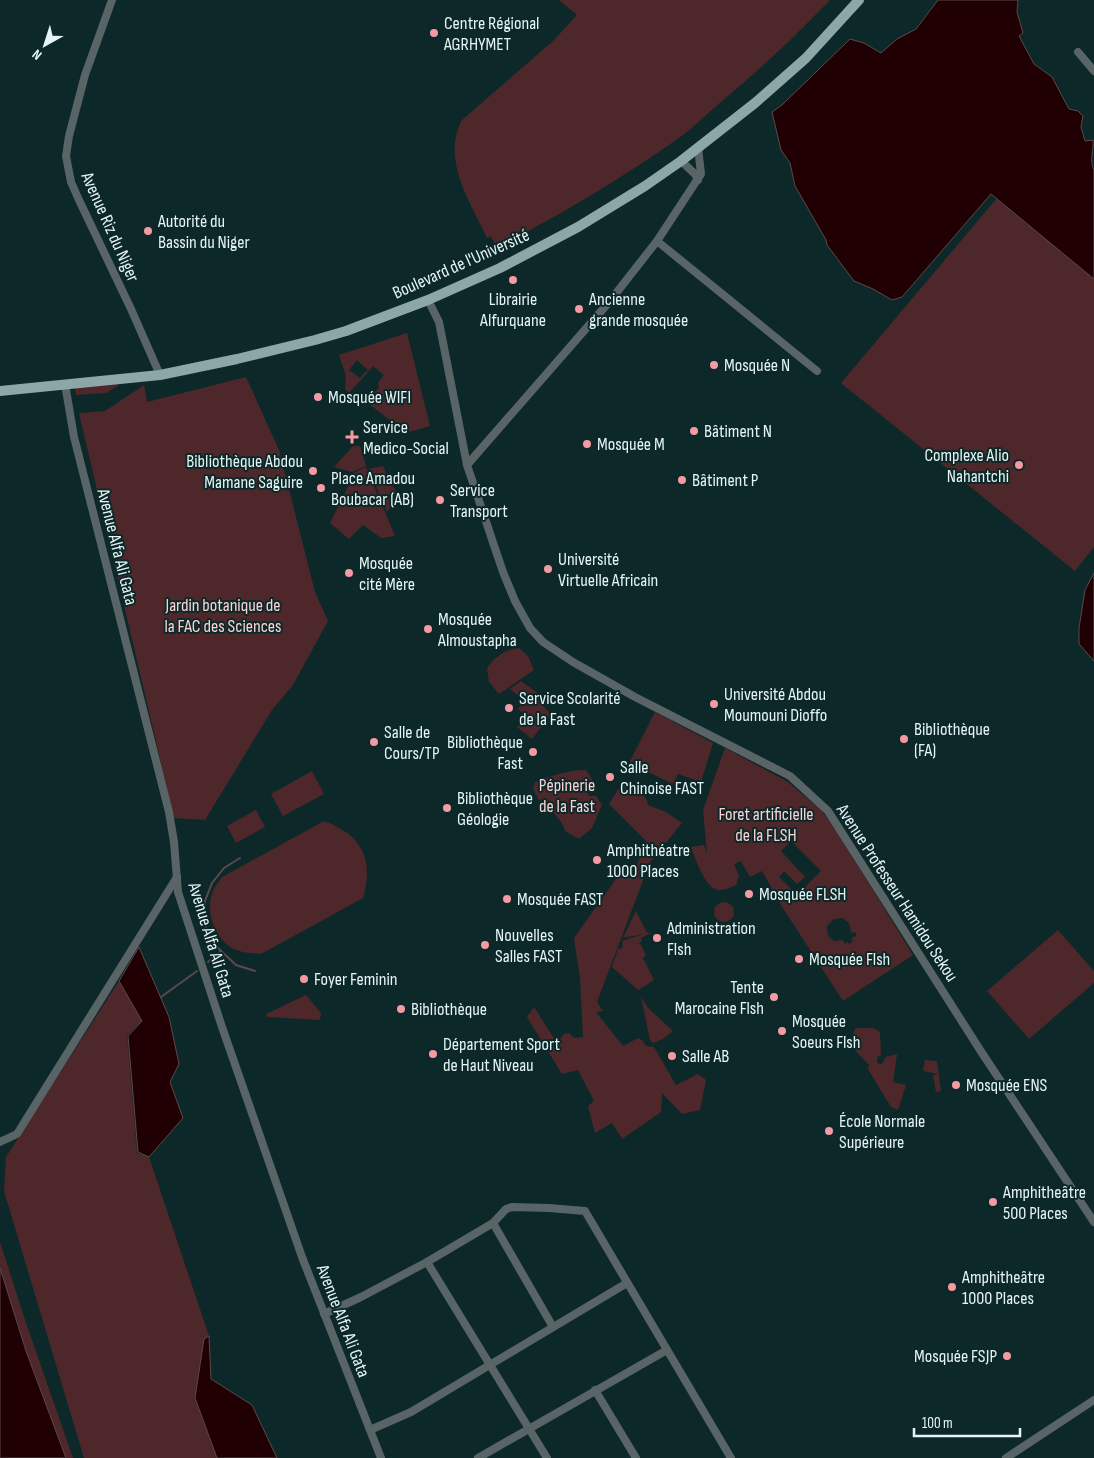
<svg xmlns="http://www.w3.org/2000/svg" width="1094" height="1458" font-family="'Sofia Sans Condensed',sans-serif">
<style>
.green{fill:#4e272b;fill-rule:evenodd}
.water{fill:#200003;stroke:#5b494c}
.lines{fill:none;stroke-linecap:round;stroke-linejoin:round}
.stream{stroke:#5b494c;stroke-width:2}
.minor{stroke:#586465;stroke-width:8}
.major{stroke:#8da6a7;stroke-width:10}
.poi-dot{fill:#f49aa2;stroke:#0d2829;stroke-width:2}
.labels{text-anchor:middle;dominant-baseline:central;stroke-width:4;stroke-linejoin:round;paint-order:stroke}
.poi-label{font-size:18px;fill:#e5f4f5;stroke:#0d2829;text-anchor:start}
.street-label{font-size:18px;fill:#e5f4f5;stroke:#0d2829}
.park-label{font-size:18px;fill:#fcd3d5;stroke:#0d2829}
</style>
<rect width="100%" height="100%" fill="#0d2829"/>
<g class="green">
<path d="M559,0H830C796,36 760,69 722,101C708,113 694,127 679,138C622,178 562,214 500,246H497L490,236L487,238C470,202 441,159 462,120L553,41L577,15Z"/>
<polygon points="997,198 1094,279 1094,547 1075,571 841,383"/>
<polygon points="407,333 430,426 409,432 404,431 365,401 379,388 378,383 384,375 373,366 369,371 357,360 349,370 360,378 366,371 368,372 349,393 345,389 346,376 339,355"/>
<polygon points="246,377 279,450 315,592 328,621 293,685 272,710 205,820 174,818 79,413 105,411 144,385 147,402"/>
<polygon points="118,384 118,386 106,393 76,395 75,387"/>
<polygon points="353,446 360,446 366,466 352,472 334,467"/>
<polygon points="383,466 388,478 399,496 387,512 369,469"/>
<polygon points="366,467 395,536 381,538 363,525 349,539 330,523 355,472"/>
<path d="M519,648L528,656L534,670L499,694L489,682L487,668C496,656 505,650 519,648Z"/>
<polygon points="521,681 539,694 543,706 551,714 532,739 517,727 526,716 518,709 525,701 510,689"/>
<polygon points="655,712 713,743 701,782 678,774 673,784 629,763"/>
<path d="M725,748L788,782L821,810L834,827L913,955L843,1001L781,905L762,871L750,877L741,861L734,864L739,876L736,885C731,887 725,890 720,890C706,891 695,858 691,847L704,845L707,853L703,810ZM791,841L821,871L797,895L779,877L784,871L797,884L805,877L781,851ZM843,918L849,923L851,932L856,933V936L851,938L853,940L850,944L847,942L845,944L843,940L834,941L828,936L827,926L834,919Z"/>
<path d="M586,770L593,781L586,786L589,796H596L602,805L592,828L579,839L565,831C562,818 549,812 546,799L539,800L533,789L535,782C552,776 567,770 586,770Z"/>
<polygon points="312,771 324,794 283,816 271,794"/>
<path d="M627,785C636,790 647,793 648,805L666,812L682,823L650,862L597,1002L603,1011L596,1012L623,1046L638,1038L642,1040L646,1046L654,1047L676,1085L698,1074L706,1080L700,1110L682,1114L662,1093L661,1112L622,1139L612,1123L595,1133L588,1106L594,1101L578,1070L562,1074L527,1017L534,1007L557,1043L564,1034L569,1033L574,1038L583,1037L580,978L574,938L626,865L636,866L648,843L609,804L620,786Z"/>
<polygon points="256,810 265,827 236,843 227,826"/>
<path d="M324,821C362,835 374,859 363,898L261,954C250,953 240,953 230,947C213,935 205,910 213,891C215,886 219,881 222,877Z"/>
<circle cx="724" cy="912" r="10"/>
<polygon points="636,911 647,933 651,933 641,938 642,941 636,944 640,943 646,955 643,958 654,980 638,990 612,967 618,949 623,948 622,941 643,934 623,938"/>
<polygon points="1058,930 1094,971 1094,983 1029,1039 987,991"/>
<polygon points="119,981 142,1021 127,1035 137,1153 149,1157 209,1336 204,1339 195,1398 217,1458 84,1458 4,1191 6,1157"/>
<polygon points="306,995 321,1013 320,1020 267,1017 266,1014"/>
<polygon points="641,997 648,1008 673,1031 663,1039 653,1043 650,1040"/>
<polygon points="856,1028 873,1028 880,1032 881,1055 878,1056 877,1063 882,1064 886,1057 897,1054 893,1082 906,1085 898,1110 891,1107 868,1069 869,1065 848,1043"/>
<polygon points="925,1060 937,1061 941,1091 936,1092 933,1075 938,1074 923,1071"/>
<polygon points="0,1242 26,1323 73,1458 66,1458 61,1449 26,1351 0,1268"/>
</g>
<g class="water">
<path d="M938,0H1018L1017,12L1023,33L1019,36L1034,64L1052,77L1069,109L1078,111L1083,116L1081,127L1085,141L1093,140C1094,150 1089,160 1094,170V279L991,194L902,297L892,300L873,289L854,281L827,245L826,240L795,186L790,163L781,150L772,112L782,105L850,39L864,43L881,53L897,39L916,29Z"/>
<polygon points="1094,573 1094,661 1079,644 1079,628 1085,590"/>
<polygon points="139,947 169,1017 179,1064 170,1082 183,1118 149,1157 138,1152 128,1036 142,1021 119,981"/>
<polygon points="0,1268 26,1351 66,1458 0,1458"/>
<polygon points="209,1336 211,1379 252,1405 277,1458 217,1458 195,1398 204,1339"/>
</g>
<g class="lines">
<g class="stream">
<polyline points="240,858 224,868 212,883 205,901 204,920 209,938 221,951 236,965 255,971"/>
<polyline points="208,962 221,951"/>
<polyline points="161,997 197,971"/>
</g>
<g class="minor">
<polyline points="112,0 85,75 69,136 66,156 71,182 79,200 131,309 160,375"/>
<polyline points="1078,52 1094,71"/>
<polyline points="681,161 695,174 698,180"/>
<polyline points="657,241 817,371"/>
<polyline points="428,300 439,322 467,465 503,572 515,601 530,628 543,642 573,662 635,697 790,776 828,811 982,1053 1094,1222"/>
<polyline points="65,384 74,437 169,812 174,842 178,892 222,1027 302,1257 381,1458"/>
<polyline points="467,465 610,301 657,241 701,174 698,147"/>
<polyline points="0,1142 17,1134 177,877"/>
<polyline points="493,1223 553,1327"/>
<polyline points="324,1314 361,1297 427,1262"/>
<polyline points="595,1390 636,1458"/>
<polyline points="370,1430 411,1412 627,1283"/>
<polyline points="478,1458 667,1350"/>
<polyline points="547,1458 427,1262 493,1223 506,1209 512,1207 549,1208 585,1211 731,1458"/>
<polyline points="1006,1458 1094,1400"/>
</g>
<polyline class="major" points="0,391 160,375 237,359 315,340 346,331 428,300 500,268 578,227 645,186 681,161 755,103 806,58 859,0"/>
</g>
<g class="poi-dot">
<circle cx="434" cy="33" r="5"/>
<circle cx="148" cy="231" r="5"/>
<circle cx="513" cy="280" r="5"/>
<circle cx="579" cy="309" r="5"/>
<circle cx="714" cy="365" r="5"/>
<circle cx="318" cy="397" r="5"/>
<circle cx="694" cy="431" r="5"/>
<path d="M349.5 429.5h5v5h5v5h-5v5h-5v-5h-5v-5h5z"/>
<circle cx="587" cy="444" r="5"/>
<circle cx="1019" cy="465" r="5"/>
<circle cx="313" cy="471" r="5"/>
<circle cx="682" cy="480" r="5"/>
<circle cx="321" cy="488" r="5"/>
<circle cx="440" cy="500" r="5"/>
<circle cx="548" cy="569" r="5"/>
<circle cx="349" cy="573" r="5"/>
<circle cx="428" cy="629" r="5"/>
<circle cx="714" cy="704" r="5"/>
<circle cx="509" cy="708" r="5"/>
<circle cx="904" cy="739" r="5"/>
<circle cx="374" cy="742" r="5"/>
<circle cx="533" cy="752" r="5"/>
<circle cx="610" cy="777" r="5"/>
<circle cx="447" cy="808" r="5"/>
<circle cx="597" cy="860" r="5"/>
<circle cx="749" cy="894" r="5"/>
<circle cx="507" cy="899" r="5"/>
<circle cx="657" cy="938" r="5"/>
<circle cx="485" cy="945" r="5"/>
<circle cx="799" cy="959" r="5"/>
<circle cx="304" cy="979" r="5"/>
<circle cx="774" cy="997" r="5"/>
<circle cx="401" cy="1009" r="5"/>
<circle cx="782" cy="1031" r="5"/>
<circle cx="433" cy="1054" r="5"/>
<circle cx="672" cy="1056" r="5"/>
<circle cx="956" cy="1085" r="5"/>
<circle cx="829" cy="1131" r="5"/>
<circle cx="993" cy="1202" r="5"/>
<circle cx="952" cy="1287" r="5"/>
<circle cx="1007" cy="1356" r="5"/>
</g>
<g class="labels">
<g class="poi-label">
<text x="444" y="23">Centre Régional<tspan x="444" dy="21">AGRHYMET</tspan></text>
<text x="158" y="221">Autorité du<tspan x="158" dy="21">Bassin du Niger</tspan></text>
<text x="513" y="299" text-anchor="middle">Librairie<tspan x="513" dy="21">Alfurquane</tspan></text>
<text x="589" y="299">Ancienne<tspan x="589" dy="21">grande mosquée</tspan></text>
<text x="724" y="365">Mosquée N</text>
<text x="328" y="397">Mosquée WIFI</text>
<text x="363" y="427">Service<tspan x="363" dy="21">Medico-Social</tspan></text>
<text x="704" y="431">Bâtiment N</text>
<text x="597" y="444">Mosquée M</text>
<text x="1009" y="455" text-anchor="end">Complexe Alio<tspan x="1009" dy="21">Nahantchi</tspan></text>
<text x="303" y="461" text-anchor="end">Bibliothèque Abdou<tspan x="303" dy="21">Mamane Saguire</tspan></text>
<text x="331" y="478">Place Amadou<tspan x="331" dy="21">Boubacar (AB)</tspan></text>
<text x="692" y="480">Bâtiment P</text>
<text x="450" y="490">Service<tspan x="450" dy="21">Transport</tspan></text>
<text x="558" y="559">Université<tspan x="558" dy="21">Virtuelle Africain</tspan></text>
<text x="359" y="563">Mosquée<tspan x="359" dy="21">cité Mère</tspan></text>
<text x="438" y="619">Mosquée<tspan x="438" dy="21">Almoustapha</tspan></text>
<text x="724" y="694">Université Abdou<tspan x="724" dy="21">Moumouni Dioffo</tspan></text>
<text x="519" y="698">Service Scolarité<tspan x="519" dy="21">de la Fast</tspan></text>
<text x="914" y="729">Bibliothèque<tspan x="914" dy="21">(FA)</tspan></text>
<text x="384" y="732">Salle de<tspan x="384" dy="21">Cours/TP</tspan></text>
<text x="523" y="742" text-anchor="end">Bibliothèque<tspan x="523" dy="21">Fast</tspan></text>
<text x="620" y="767">Salle<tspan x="620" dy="21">Chinoise FAST</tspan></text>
<text x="457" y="798">Bibliothèque<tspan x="457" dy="21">Géologie</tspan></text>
<text x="607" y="850">Amphithéatre<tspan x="607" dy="21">1000 Places</tspan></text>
<text x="759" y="894">Mosquée FLSH</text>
<text x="517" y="899">Mosquée FAST</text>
<text x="667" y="928">Administration<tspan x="667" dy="21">Flsh</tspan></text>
<text x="495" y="935">Nouvelles<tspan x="495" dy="21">Salles FAST</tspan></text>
<text x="809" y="959">Mosquée Flsh</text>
<text x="314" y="979">Foyer Feminin</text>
<text x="764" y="987" text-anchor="end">Tente<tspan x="764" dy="21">Marocaine Flsh</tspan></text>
<text x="411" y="1009">Bibliothèque</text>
<text x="792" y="1021">Mosquée<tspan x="792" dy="21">Soeurs Flsh</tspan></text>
<text x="443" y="1044">Département Sport<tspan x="443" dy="21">de Haut Niveau</tspan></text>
<text x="682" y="1056">Salle AB</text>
<text x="966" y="1085">Mosquée ENS</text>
<text x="839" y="1121">École Normale<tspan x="839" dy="21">Supérieure</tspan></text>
<text x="1003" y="1192">Amphitheâtre<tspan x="1003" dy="21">500 Places</tspan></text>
<text x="962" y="1277">Amphitheâtre<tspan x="962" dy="21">1000 Places</tspan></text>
<text x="997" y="1356" text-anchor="end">Mosquée FSJP</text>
</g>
<g class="street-label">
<text transform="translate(110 227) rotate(66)">Avenue Riz du Niger</text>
<text transform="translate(461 264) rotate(-24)">Boulevard de l'Université</text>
<text transform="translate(117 547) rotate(76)">Avenue Alfa Ali Gata</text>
<text transform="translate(897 893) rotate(57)">Avenue Professeur Hamidou Sekou</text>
<text transform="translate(211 940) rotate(73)">Avenue Alfa Ali Gata</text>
<text transform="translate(343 1321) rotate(69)">Avenue Alfa Ali Gata</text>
</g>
<g class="park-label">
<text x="223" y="605">Jardin botanique de<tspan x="223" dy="21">la FAC des Sciences</tspan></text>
<text x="567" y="785">Pépinerie<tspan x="567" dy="21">de la Fast</tspan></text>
<text x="766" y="814">Foret artificielle<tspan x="766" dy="21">de la FLSH</tspan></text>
</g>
</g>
<g transform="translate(45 45) rotate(219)" stroke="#0d2829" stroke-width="4" paint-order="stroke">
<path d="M0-4L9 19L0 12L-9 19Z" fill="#e5f4f5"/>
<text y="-8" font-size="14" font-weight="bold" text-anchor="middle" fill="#e5f4f5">N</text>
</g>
<path d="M914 1428v8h106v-8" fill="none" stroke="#e5f4f5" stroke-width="2.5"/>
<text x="922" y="1428" font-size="15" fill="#e5f4f5" stroke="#0d2829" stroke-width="4" paint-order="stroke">100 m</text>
</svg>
